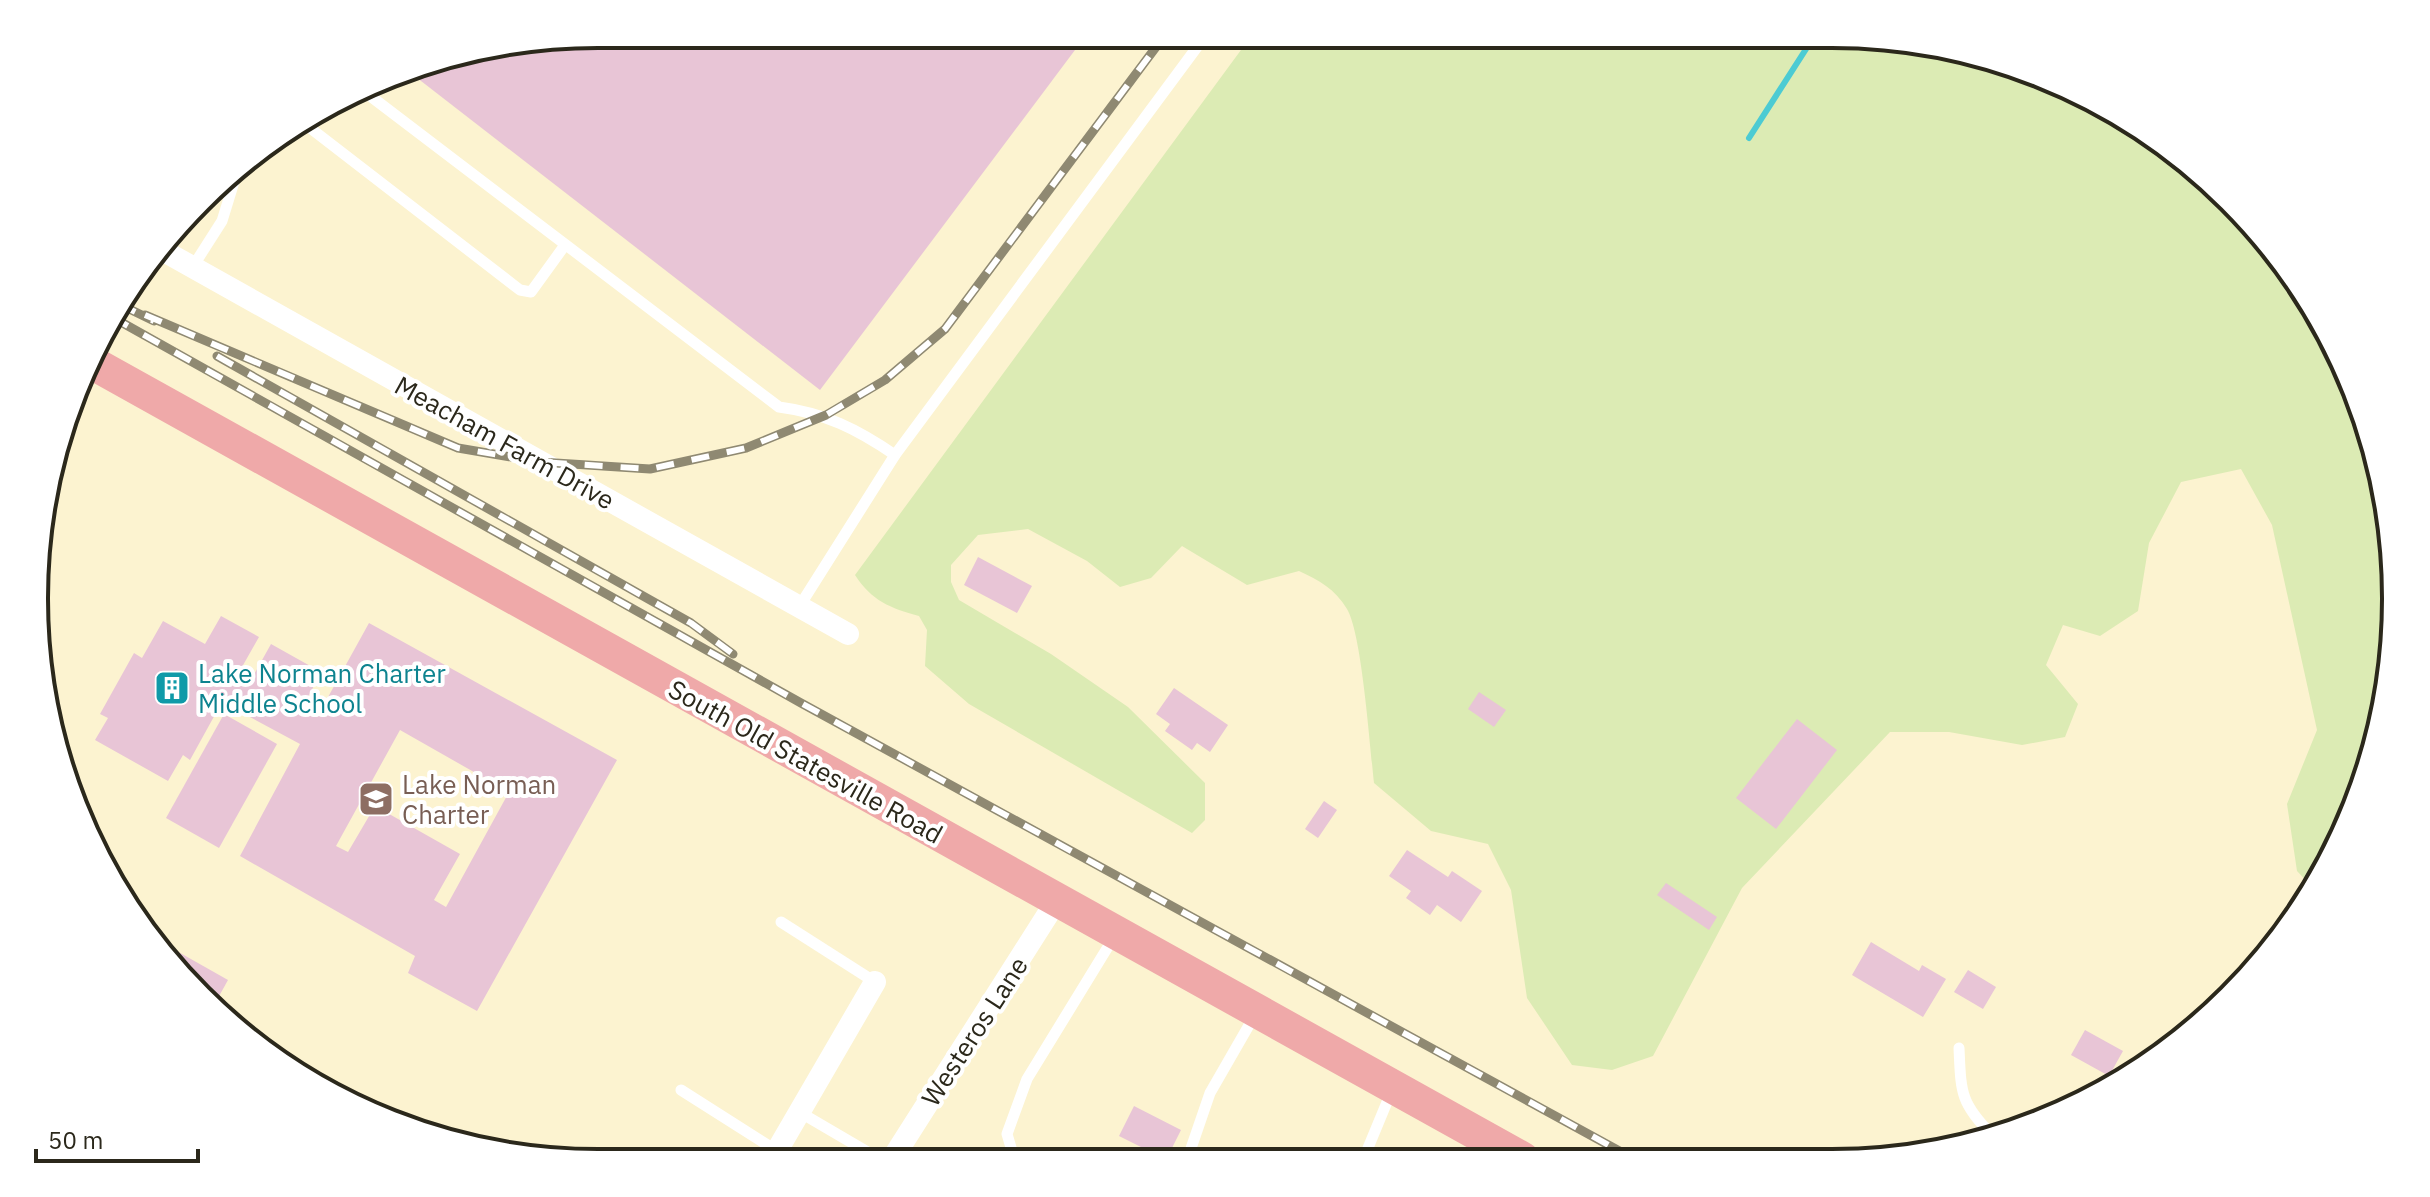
<svg xmlns="http://www.w3.org/2000/svg" width="2430" height="1197" font-family="'IBM Plex Sans',sans-serif">
<style>
.green{fill:#dcebb4}
.lines{fill:none;stroke-linecap:round;stroke-linejoin:round}
.stream{stroke:#4ccbd3;stroke-width:6}
.building{fill:#e8c5d6;fill-rule:evenodd}
.lane{stroke:#fff;stroke-width:11}
.street{stroke:#fff;stroke-width:22}
.primary{stroke:#efa9a9;stroke-width:34}
.rail-casing{stroke:#8f8972;stroke-width:9}
.rail{stroke:#fff;stroke-width:6;stroke-dasharray:18;stroke-linecap:butt}
.labels{text-anchor:middle;dominant-baseline:central;stroke-width:8;stroke-linejoin:round;paint-order:stroke}
.street-label{font-size:26px;fill:#2b281b;stroke:#fff}
.culture-label{font-size:26px;fill:#0d838f;stroke:#fff;text-anchor:start}
.education-label{font-size:26px;fill:#785e54;stroke:#fff;text-anchor:start}
.rim{fill:none;stroke:#2b281b;stroke-width:4}
</style>
<rect width="100%" height="100%" fill="#fcf3d0"/>
<path class="green" d="M1252,35H1868L1977,53L2081,92L2175,150L2256,226L2320,316L2366,417L2389,514L2377,744L2338,848L2312,887L2297,871L2287,804L2317,730L2272,525L2241,469L2181,482L2149,543L2138,611L2100,636L2063,625L2046,665L2078,704L2065,737L2022,745L1949,732H1890L1742,888L1653,1056L1612,1070L1572,1065L1527,998L1511,890L1488,844L1431,831L1374,783C1370,748 1362,634 1347,609C1335,589 1319,580 1299,571L1247,585L1182,546L1151,578L1120,587L1087,561L1028,529L978,535L951,565V582L959,600L1051,654L1128,707L1205,783V820L1192,833L969,704L925,666L927,630L919,616C890,608 872,601 855,575Z"/>
<g class="lines">
<polyline class="stream" points="1749,138 1815,35"/>
</g>
<g class="building">
<polygon points="598,34 1087,34 820,390 412,74 420,64"/>
<polygon points="978,557 1032,586 1017,613 964,585"/>
<path d="M221,616L259,637L238,674L251,680L271,644L321,672L302,709L317,717L369,623L617,760L477,1011L408,973L415,956L240,856L300,744L222,702L190,760L183,755L168,781L95,740L108,718L100,714L134,653L142,658L163,621L205,644ZM400,730L509,792L446,907L434,900L460,854L375,806L348,852L336,846Z"/>
<polygon points="1174,688 1228,725 1210,752 1197,743 1192,750 1165,731 1170,724 1156,714"/>
<polygon points="1479,692 1506,710 1494,727 1468,709"/>
<polygon points="224,714 277,744 219,848 166,818"/>
<polygon points="1797,719 1837,750 1776,829 1736,798"/>
<polygon points="1324,801 1337,810 1318,838 1305,829"/>
<polygon points="1407,850 1448,877 1452,871 1482,891 1461,922 1437,905 1430,915 1406,898 1411,891 1389,876"/>
<polygon points="1666,883 1717,917 1709,930 1657,895"/>
<polygon points="159,941 228,980 213,1007 200,998"/>
<polygon points="1871,942 1919,971 1922,965 1946,979 1923,1017 1852,975"/>
<polygon points="1968,970 1996,987 1983,1009 1954,992"/>
<polygon points="2085,1030 2123,1051 2109,1076 2071,1055"/>
<polygon points="1134,1106 1181,1130 1166,1160 1149,1160 1153,1153 1119,1136"/>
</g>
<g class="lines">
<g class="lane">
<path d="M365,92L779,407C825,413 857,429 895,455"/>
<polyline points="305,124 520,290 531,292 565,245"/>
<polyline points="192,268 222,221 238,169"/>
<polyline points="799,607 895,455 1206,35"/>
<polyline points="781,922 875,982"/>
<path d="M1959,1048C1961,1092 1960,1103 1992,1135"/>
<polyline points="681,1090 777,1151"/>
<polyline points="801,1113 883,1161"/>
<polyline points="1187,1160 1210,1093 1256,1013"/>
<polyline points="1363,1160 1392,1090"/>
<polyline points="1015,1161 1007,1134 1027,1079 1114,937"/>
</g>
<g class="street">
<polyline points="162,250 848,634"/>
<polyline points="771,1161 875,982"/>
<polyline points="891,1161 1057,900"/>
</g>
<polyline class="primary" points="89,361 1523,1159"/>
<defs>
<g id="rail">
<polyline points="119,304 154,321"/>
<polyline points="145,315 458,448 540,462 650,469 746,448 826,415 885,380 945,329 1165,35"/>
<polyline points="112,317 801,703 1634,1159"/>
<polyline points="217,356 691,623 733,654"/>
</g>
</defs>
<use href="#rail" class="rail-casing"/>
<use href="#rail" class="rail"/>
</g>
<defs>
<symbol id="building-square" viewBox="-11 -11 22 22"><rect x="-9" y="-9" width="18" height="18" rx="4" fill="#0f9aa8" stroke="#fff"/><path d="M-4-6H4V6H1V3H-1V6H-4ZM-2.5-4.3h1.7v1.8h-1.7ZM.8-4.3h1.7v1.8H.8ZM-2.5-1h1.7V.8h-1.7ZM.8-1h1.7V.8H.8Z" fill="#fff"/></symbol>
<symbol id="school-square" viewBox="-11 -11 22 22"><rect x="-9" y="-9" width="18" height="18" rx="4" fill="#8d6e63" stroke="#fff"/><path d="M0-5L7-2L0 1L-7-2ZM-4 1L0 2.5L4 1V4Q0 6-4 4Z" fill="#fff"/></symbol>
</defs>
<g fill-rule="evenodd">
<use href="#building-square" x="152" y="668" width="40" height="40"/>
<use href="#school-square" x="356" y="779" width="40" height="40"/>
</g>
<g class="labels">
<g class="street-label">
<text transform="translate(505 442) rotate(29)">Meacham Farm Drive</text>
<text transform="translate(806 761) rotate(29)">South Old Statesville Road</text>
<text transform="translate(974 1031) rotate(-57)">Westeros Lane</text>
</g>
<g class="culture-label">
<text x="198" y="673">Lake Norman Charter<tspan x="198" dy="30">Middle School</tspan></text>
</g>
<g class="education-label">
<text x="402" y="784">Lake Norman<tspan x="402" dy="30">Charter</tspan></text>
</g>
</g>
<path d="M0 0H2430V1197H0ZM598 48H1832A550 550 0 0 1 2382 598V599A550 550 0 0 1 1832 1149H598A550 550 0 0 1 48 599V598A550 550 0 0 1 598 48Z" fill="#fff" fill-rule="evenodd"/>
<path class="rim" d="M598 48H1832A550 550 0 0 1 2382 598V599A550 550 0 0 1 1832 1149H598A550 550 0 0 1 48 599V598A550 550 0 0 1 598 48Z"/>
<path d="M36 1149v12h162v-12" fill="none" stroke="#2b281b" stroke-width="4"/>
<text x="48" y="1149" font-size="24" fill="#2b281b" stroke="#ffffff" stroke-width="6" paint-order="stroke">50 m</text>
</svg>
